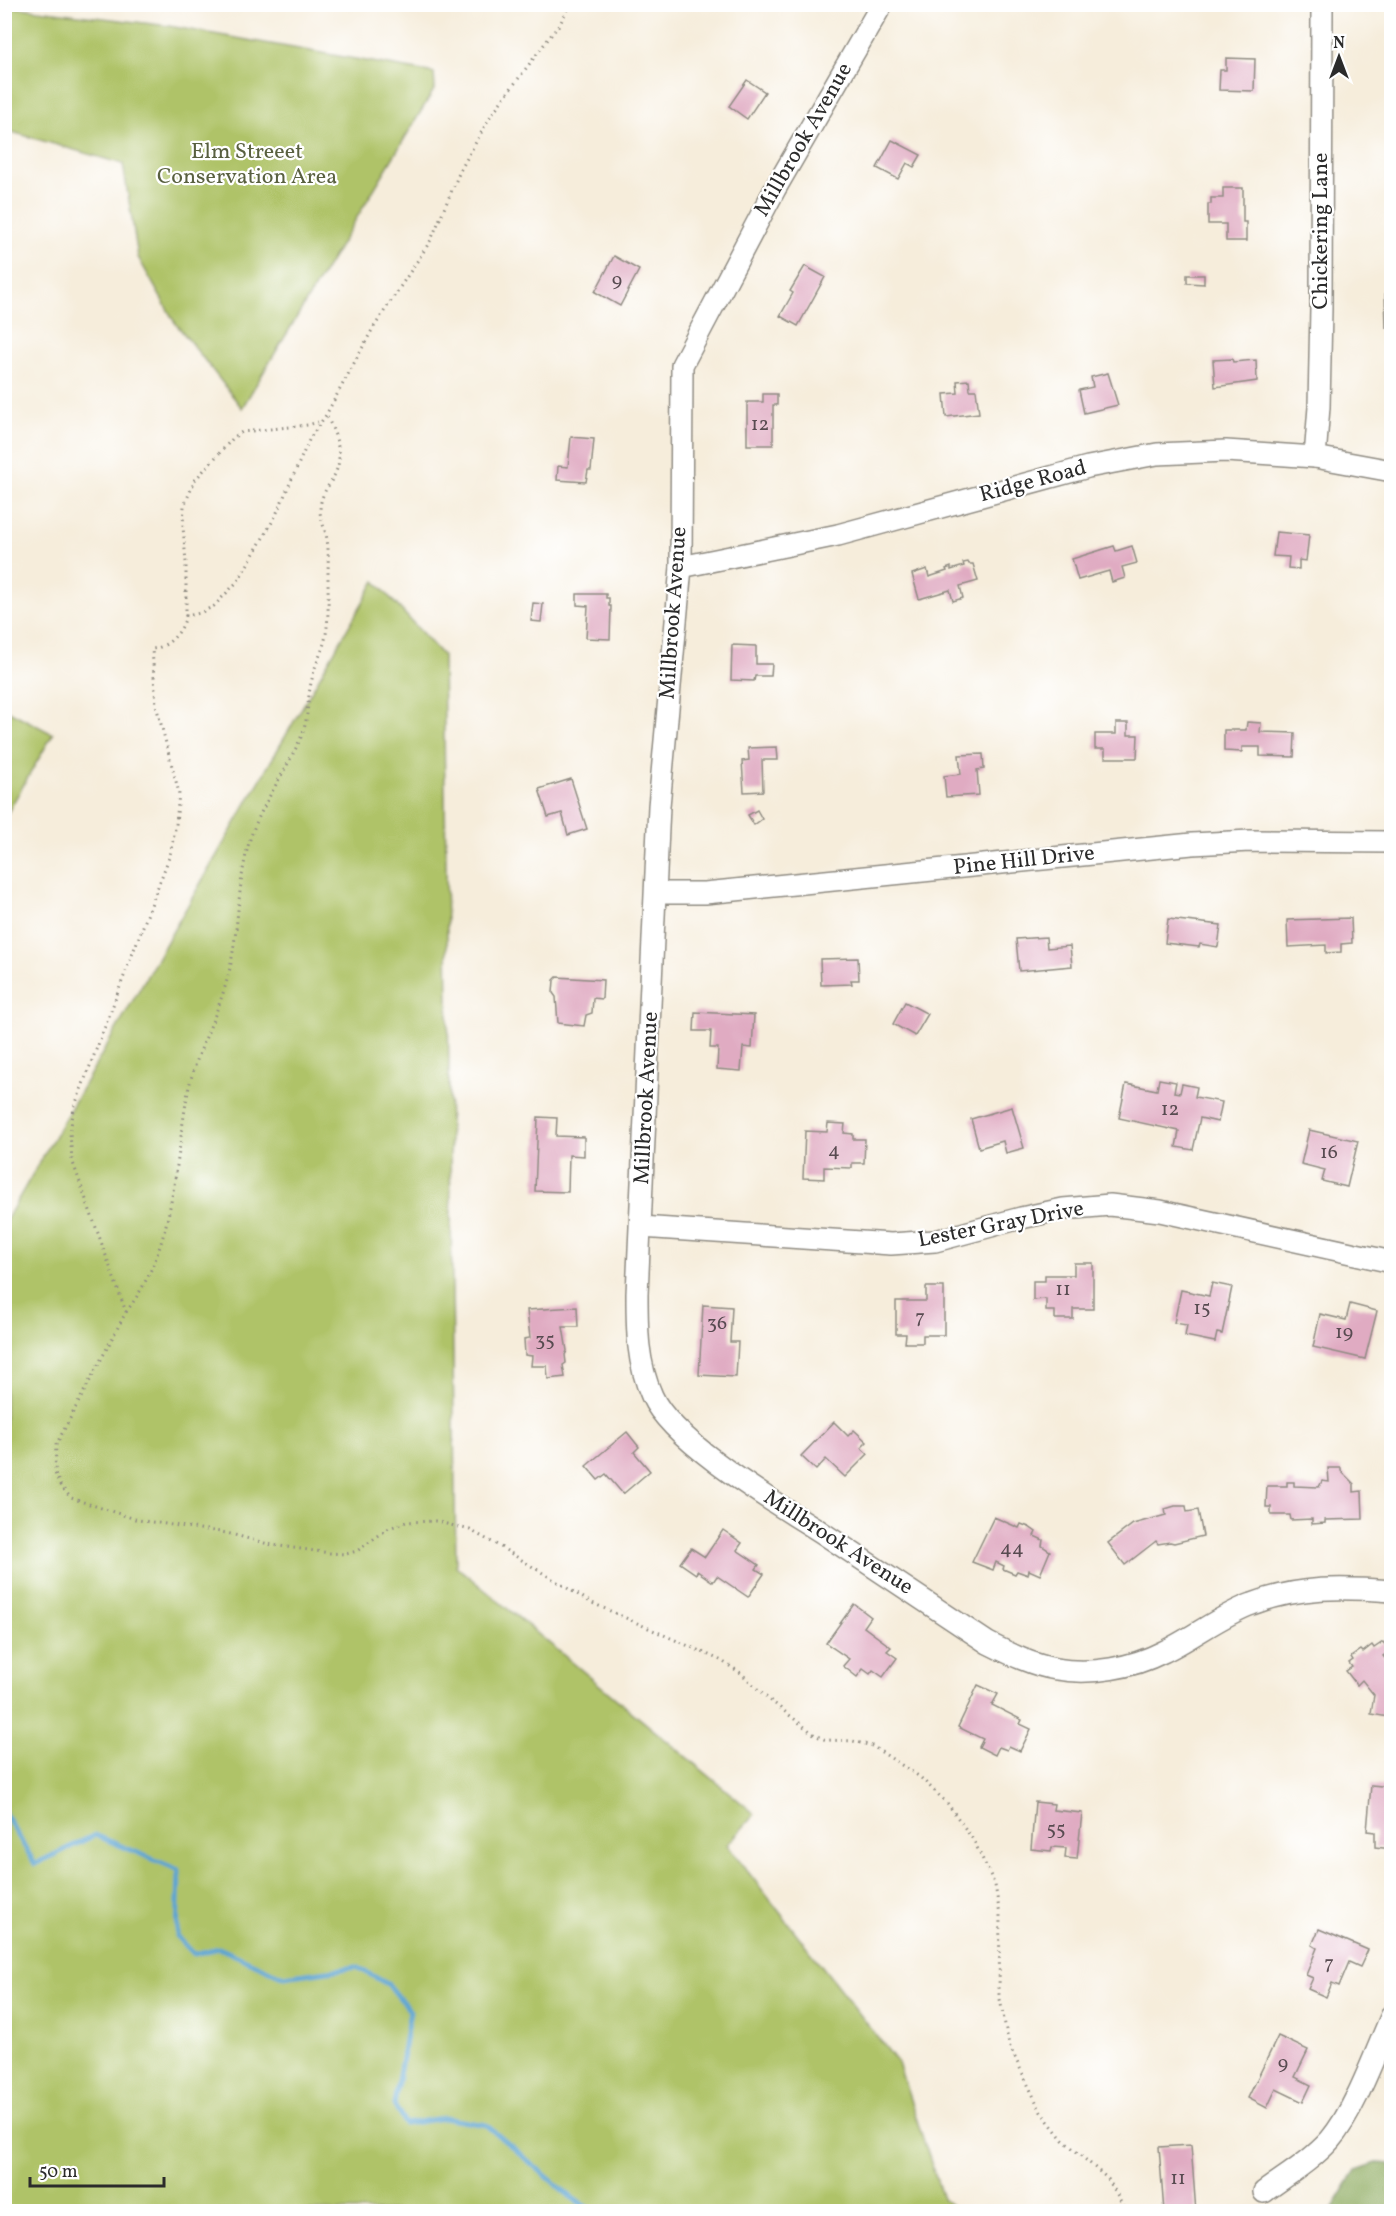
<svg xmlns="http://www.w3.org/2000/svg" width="1396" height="2216" font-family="Vollkorn,serif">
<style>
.green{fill:#afc367;stroke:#6d7749;stroke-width:1.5}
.forest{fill:#8ba95c;stroke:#5b6a44;stroke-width:1.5}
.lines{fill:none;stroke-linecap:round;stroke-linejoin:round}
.stream{stroke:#5ba4d2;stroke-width:5}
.building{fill:#e0abc2}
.street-casing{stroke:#908c83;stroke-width:24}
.path{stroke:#908c83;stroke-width:3;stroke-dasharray:1.5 4.5;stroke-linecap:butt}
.street{stroke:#fff;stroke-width:21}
.labels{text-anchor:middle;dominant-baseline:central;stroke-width:4.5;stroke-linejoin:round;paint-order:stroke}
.number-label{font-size:20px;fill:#584b51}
.street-label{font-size:22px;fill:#2b2b2b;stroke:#fff}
.park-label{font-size:22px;fill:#596040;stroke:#fff}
</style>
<rect width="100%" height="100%" fill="#fff"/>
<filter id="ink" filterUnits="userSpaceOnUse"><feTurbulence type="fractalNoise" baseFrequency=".0167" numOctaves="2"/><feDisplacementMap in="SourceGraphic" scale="12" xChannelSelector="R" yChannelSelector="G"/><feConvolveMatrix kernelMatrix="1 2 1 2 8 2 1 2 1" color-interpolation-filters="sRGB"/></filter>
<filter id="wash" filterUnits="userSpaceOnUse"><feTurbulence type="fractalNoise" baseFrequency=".008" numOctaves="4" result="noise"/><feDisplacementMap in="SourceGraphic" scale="24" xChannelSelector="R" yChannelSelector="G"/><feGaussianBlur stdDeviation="1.35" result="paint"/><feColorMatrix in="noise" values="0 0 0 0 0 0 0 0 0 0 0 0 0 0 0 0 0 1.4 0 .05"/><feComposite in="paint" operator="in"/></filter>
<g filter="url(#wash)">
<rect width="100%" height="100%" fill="#f6eddb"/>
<g class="green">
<polygon points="5,6 169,26 434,73 435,88 242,408 174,321 138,257 123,164 5,130"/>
<polygon points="375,581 443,656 456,1566 755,1814 727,1845 898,2063 943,2199 958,2211 5,2211 5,1222"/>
<polygon points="5,709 53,734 5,817"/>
</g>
<polygon class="forest" points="1377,2163 1391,2164 1391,2211 1331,2211 1356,2170"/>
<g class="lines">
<polyline class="stream" points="4,1812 35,1864 95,1835 179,1870 177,1936 194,1954 219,1948 284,1977 357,1967 389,1985 410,2011 394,2105 405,2124 443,2118 486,2125 571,2197 594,2212"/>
</g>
<g id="blocks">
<g class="building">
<polygon points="1226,58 1255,59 1254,91 1219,90 1220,70 1226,70"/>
<polygon points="747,80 765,92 747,119 729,106"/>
<rect x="1388" y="107" width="4" height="30"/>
<polygon points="892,140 921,155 914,167 907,163 898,179 877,168"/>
<polygon points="1223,188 1243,188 1243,222 1246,222 1246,241 1226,241 1226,224 1208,224 1208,204 1211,204 1211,198 1223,198"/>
<polygon points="614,256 639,270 620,306 595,292"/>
<polygon points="805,266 825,277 798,326 780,316 793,293 790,291"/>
<polygon points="1187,275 1204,275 1204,284 1187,283"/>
<polygon points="1388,282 1392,282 1392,328 1386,328 1385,294 1388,294"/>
<polygon points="1232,359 1233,362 1256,360 1257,381 1215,387 1213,360"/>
<polygon points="1108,373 1118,405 1084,413 1079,390 1093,387 1091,377"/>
<polygon points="969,380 970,390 976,390 979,413 946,417 944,394 958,393 957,381"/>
<polygon points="763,394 777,394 777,405 773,405 773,445 747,445 747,402 763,402"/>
<polygon points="571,437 594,439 591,470 588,470 586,482 557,480 558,466 568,467"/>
<polygon points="1276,532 1309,535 1306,561 1299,560 1299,569 1288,568 1289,557 1273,556"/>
<polygon points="1114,546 1116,551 1132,546 1137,563 1122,567 1125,578 1112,582 1109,571 1078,580 1072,559"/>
<polygon points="968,562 969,564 973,564 978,581 960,586 963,598 953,601 950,590 919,599 912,574 927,569 929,577 947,571 946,569 951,567 951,570 964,566 963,563"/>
<polygon points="577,594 606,594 606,598 609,598 609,606 611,606 610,639 586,638 588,606 577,605"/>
<polygon points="533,603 543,604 541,622 531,621"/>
<polygon points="732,645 756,646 756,664 772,664 771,676 755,676 754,681 731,680"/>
<polygon points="1247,722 1261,723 1260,732 1295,733 1294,757 1260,756 1260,747 1242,747 1242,752 1224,751 1224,730 1246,730"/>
<polygon points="1116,723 1128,723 1128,735 1138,735 1137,758 1105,758 1105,749 1095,749 1095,734 1116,734"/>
<polygon points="777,747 778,760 762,760 763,791 744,792 742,761 749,760 748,748"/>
<polygon points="983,754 984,769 977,770 979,795 946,797 944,776 961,774 959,755"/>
<polygon points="571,779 587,829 568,835 562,813 548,817 539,789"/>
<polygon points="757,810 762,819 754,825 748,815"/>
<polygon points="1351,918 1352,943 1341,944 1341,952 1326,953 1326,945 1288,947 1287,920"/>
<polygon points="1168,919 1221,925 1218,947 1200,944 1199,947 1165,943"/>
<polygon points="1046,937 1047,948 1070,946 1072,966 1019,971 1016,939"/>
<polygon points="858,958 859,980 851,980 852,984 821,985 820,959"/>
<polygon points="557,977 603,980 602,999 593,998 592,1013 586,1015 584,1026 558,1023 556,997 553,993 554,980"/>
<polygon points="905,1002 928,1014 915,1036 893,1024"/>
<polygon points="695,1012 754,1015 752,1048 743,1047 741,1071 717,1069 718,1048 710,1048 711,1031 694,1031"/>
<polygon points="1159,1079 1176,1082 1174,1092 1180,1093 1182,1084 1197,1087 1195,1097 1222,1102 1218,1122 1200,1118 1193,1150 1176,1147 1179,1131 1119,1118 1126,1084 1157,1090"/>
<polygon points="1012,1107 1024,1148 1006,1153 1003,1141 979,1148 971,1119"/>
<polygon points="538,1117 557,1118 556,1136 584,1137 584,1156 569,1155 568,1192 535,1191"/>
<polygon points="828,1123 845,1124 844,1133 853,1134 853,1139 865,1139 864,1163 852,1163 852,1168 824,1167 824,1179 803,1178 805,1131 827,1132"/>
<polygon points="1309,1130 1358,1141 1347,1187 1322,1181 1325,1170 1301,1164"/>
<polygon points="1074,1263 1093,1263 1093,1309 1073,1309 1073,1319 1055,1319 1055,1311 1046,1311 1046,1299 1033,1300 1033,1281 1045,1281 1045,1275 1074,1275"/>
<polygon points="1212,1283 1232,1287 1222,1334 1217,1333 1215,1342 1185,1336 1187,1325 1174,1323 1181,1290 1209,1296"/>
<polygon points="926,1287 944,1287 944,1335 923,1335 923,1343 905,1343 906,1334 896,1334 896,1301 926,1301"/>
<polygon points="1350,1304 1377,1311 1365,1359 1313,1347 1320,1314 1346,1320"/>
<polygon points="703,1305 732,1307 730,1342 738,1342 736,1377 699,1375"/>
<polygon points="577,1307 578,1327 563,1327 567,1351 565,1355 566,1363 563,1365 565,1377 548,1379 547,1366 531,1366 532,1356 525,1355 524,1339 530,1338 527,1310"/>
<polygon points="834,1422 848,1436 854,1430 867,1442 861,1448 868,1454 845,1477 826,1459 816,1470 801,1456"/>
<polygon points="627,1432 639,1447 634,1452 650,1471 623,1494 606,1474 598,1480 586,1466"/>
<polygon points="1328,1468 1341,1468 1341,1471 1354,1484 1354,1492 1362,1491 1363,1519 1325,1520 1325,1523 1312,1524 1312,1519 1291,1520 1290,1515 1271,1515 1271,1507 1266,1507 1267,1486 1287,1486 1287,1482 1294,1482 1294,1486 1319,1487 1322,1481 1329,1482"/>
<polygon points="1175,1506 1186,1506 1187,1512 1198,1510 1203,1536 1174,1543 1170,1542 1158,1544 1156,1541 1125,1565 1108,1543 1133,1524 1166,1515 1165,1509"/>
<polygon points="994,1517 1019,1528 1021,1524 1029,1527 1036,1532 1034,1536 1043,1540 1042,1546 1050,1551 1040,1575 1029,1570 1028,1575 1017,1571 1015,1574 1003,1569 1004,1566 996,1562 993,1570 972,1562"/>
<polygon points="723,1530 742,1543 737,1550 759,1565 756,1569 764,1574 748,1597 717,1576 713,1582 697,1571 696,1574 680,1563 691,1548 705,1557"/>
<polygon points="854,1604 871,1617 864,1627 891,1647 887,1651 897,1658 883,1677 873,1670 870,1674 863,1669 857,1677 843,1666 849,1659 826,1643"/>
<polygon points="1383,1642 1390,1651 1383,1656 1392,1667 1392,1699 1388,1717 1371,1714 1374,1695 1362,1680 1357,1685 1346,1671 1352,1667 1349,1663 1353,1660 1351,1657 1361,1650 1363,1652 1372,1645 1374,1648"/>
<polygon points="978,1685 998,1694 992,1705 1022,1720 1020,1724 1031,1729 1020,1751 1009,1746 1007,1750 999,1747 995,1755 979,1747 983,1739 958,1727"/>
<polygon points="1371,1785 1392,1787 1392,1849 1375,1847 1375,1832 1367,1831"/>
<polygon points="1035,1802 1054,1804 1053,1810 1082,1813 1077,1859 1065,1858 1066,1848 1052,1847 1051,1851 1031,1849"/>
<polygon points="1319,1929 1368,1950 1360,1967 1349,1962 1339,1986 1332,1983 1326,1997 1308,1989 1313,1978 1306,1975 1317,1948 1312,1945"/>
<polygon points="1278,2036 1308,2050 1295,2077 1311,2085 1303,2102 1276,2089 1267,2108 1248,2098"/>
<polygon points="1191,2145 1196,2212 1164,2212 1159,2147"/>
</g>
</g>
</g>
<g filter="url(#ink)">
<use href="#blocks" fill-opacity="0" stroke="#908c83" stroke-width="1.5"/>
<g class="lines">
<defs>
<g id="street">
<path d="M882,4L775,189L682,365L681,567L659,806L637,1294C637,1329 637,1363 652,1396C672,1442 777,1504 821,1532C877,1569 932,1606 988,1643C1010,1654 1032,1665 1056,1669C1091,1675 1132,1668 1163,1652C1191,1639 1223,1614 1252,1604C1300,1586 1341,1587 1392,1591"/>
<polyline points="1315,457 1319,407 1321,308 1322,4"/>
<polyline points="681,567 838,535 1088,467 1157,454 1226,451 1315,457 1392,471"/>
<polyline points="656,893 705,893 1192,844 1250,841 1392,842"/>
<polyline points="641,1227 891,1244 935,1241 1021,1218 1063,1209 1110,1205 1160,1211 1392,1262"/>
<path d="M1264,2192C1287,2175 1311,2161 1330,2140C1355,2111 1376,2051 1392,2015"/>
</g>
</defs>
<use href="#street" class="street-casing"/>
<g class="path">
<path d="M570,4L561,22L491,115L460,171L431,240L372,330L326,415L310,438L275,517L238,581L214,606L200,613L186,616C182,632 169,647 152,649L156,705L179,793L176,824L170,855L74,1108L70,1132L72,1160L126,1312L56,1445L55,1473L60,1485L71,1498L138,1520L227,1533L272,1545L330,1553L346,1554L357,1551L389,1528L406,1522L435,1521L470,1530L499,1546L590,1602L720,1660L741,1673L766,1697L815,1735L826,1740L853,1741L872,1746L920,1777L948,1804L974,1841L995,1885L1000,1915L999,1994L1009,2045L1041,2112L1063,2140L1108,2179L1127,2212"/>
<polyline points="186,616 186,562 183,527 184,506 195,480 234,437 242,432 308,425 318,422"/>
<path d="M126,1312C174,1250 174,1171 187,1097C194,1056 216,1020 227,980C240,933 236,883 251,836C264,800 287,770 302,735C309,717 307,697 312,679C315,663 324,650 326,634C329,616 328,596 328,577C328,565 329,552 327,540C326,530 321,522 320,512C320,491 331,486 337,469C343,452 334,430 326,415"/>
</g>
<use href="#street" class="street"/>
</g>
</g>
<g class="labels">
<g class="number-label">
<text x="617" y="281">9</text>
<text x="760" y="425">12</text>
<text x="1170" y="1110">12</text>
<text x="834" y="1151">4</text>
<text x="1329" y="1153">16</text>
<text x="1063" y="1290">11</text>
<text x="1202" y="1309">15</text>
<text x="920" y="1318">7</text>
<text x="717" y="1324">36</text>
<text x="1344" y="1333">19</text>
<text x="545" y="1341">35</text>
<text x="1012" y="1549">44</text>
<text x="1056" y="1830">55</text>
<text x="1329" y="1964">7</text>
<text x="1283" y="2064">9</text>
<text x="1178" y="2179">11</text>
</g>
<g class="street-label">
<text transform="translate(804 140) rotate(-60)">Millbrook Avenue</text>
<text transform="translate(1321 231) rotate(-90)">Chickering Lane</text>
<text transform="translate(1033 482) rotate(-15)">Ridge Road</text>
<text transform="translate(674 613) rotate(-86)">Millbrook Avenue</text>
<text transform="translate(1024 861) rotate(-6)">Pine Hill Drive</text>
<text transform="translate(647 1098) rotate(-87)">Millbrook Avenue</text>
<text transform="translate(1001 1225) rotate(-11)">Lester Gray Drive</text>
<text transform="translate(838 1543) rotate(33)">Millbrook Avenue</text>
</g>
<g class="park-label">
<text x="247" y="152">Elm Streeet<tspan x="247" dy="25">Conservation Area</tspan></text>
</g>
</g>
<rect width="1396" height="2216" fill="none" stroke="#fff" stroke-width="24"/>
<g transform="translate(1339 57)" stroke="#ffffff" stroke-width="4.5" paint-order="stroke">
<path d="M0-4.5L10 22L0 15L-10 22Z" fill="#2b2b2b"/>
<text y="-9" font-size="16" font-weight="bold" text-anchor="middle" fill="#2b2b2b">N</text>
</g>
<path d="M30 2177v9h134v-9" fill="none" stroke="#2b2b2b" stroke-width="3"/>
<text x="39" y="2177" font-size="18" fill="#2b2b2b" stroke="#ffffff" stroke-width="4.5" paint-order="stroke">50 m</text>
</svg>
